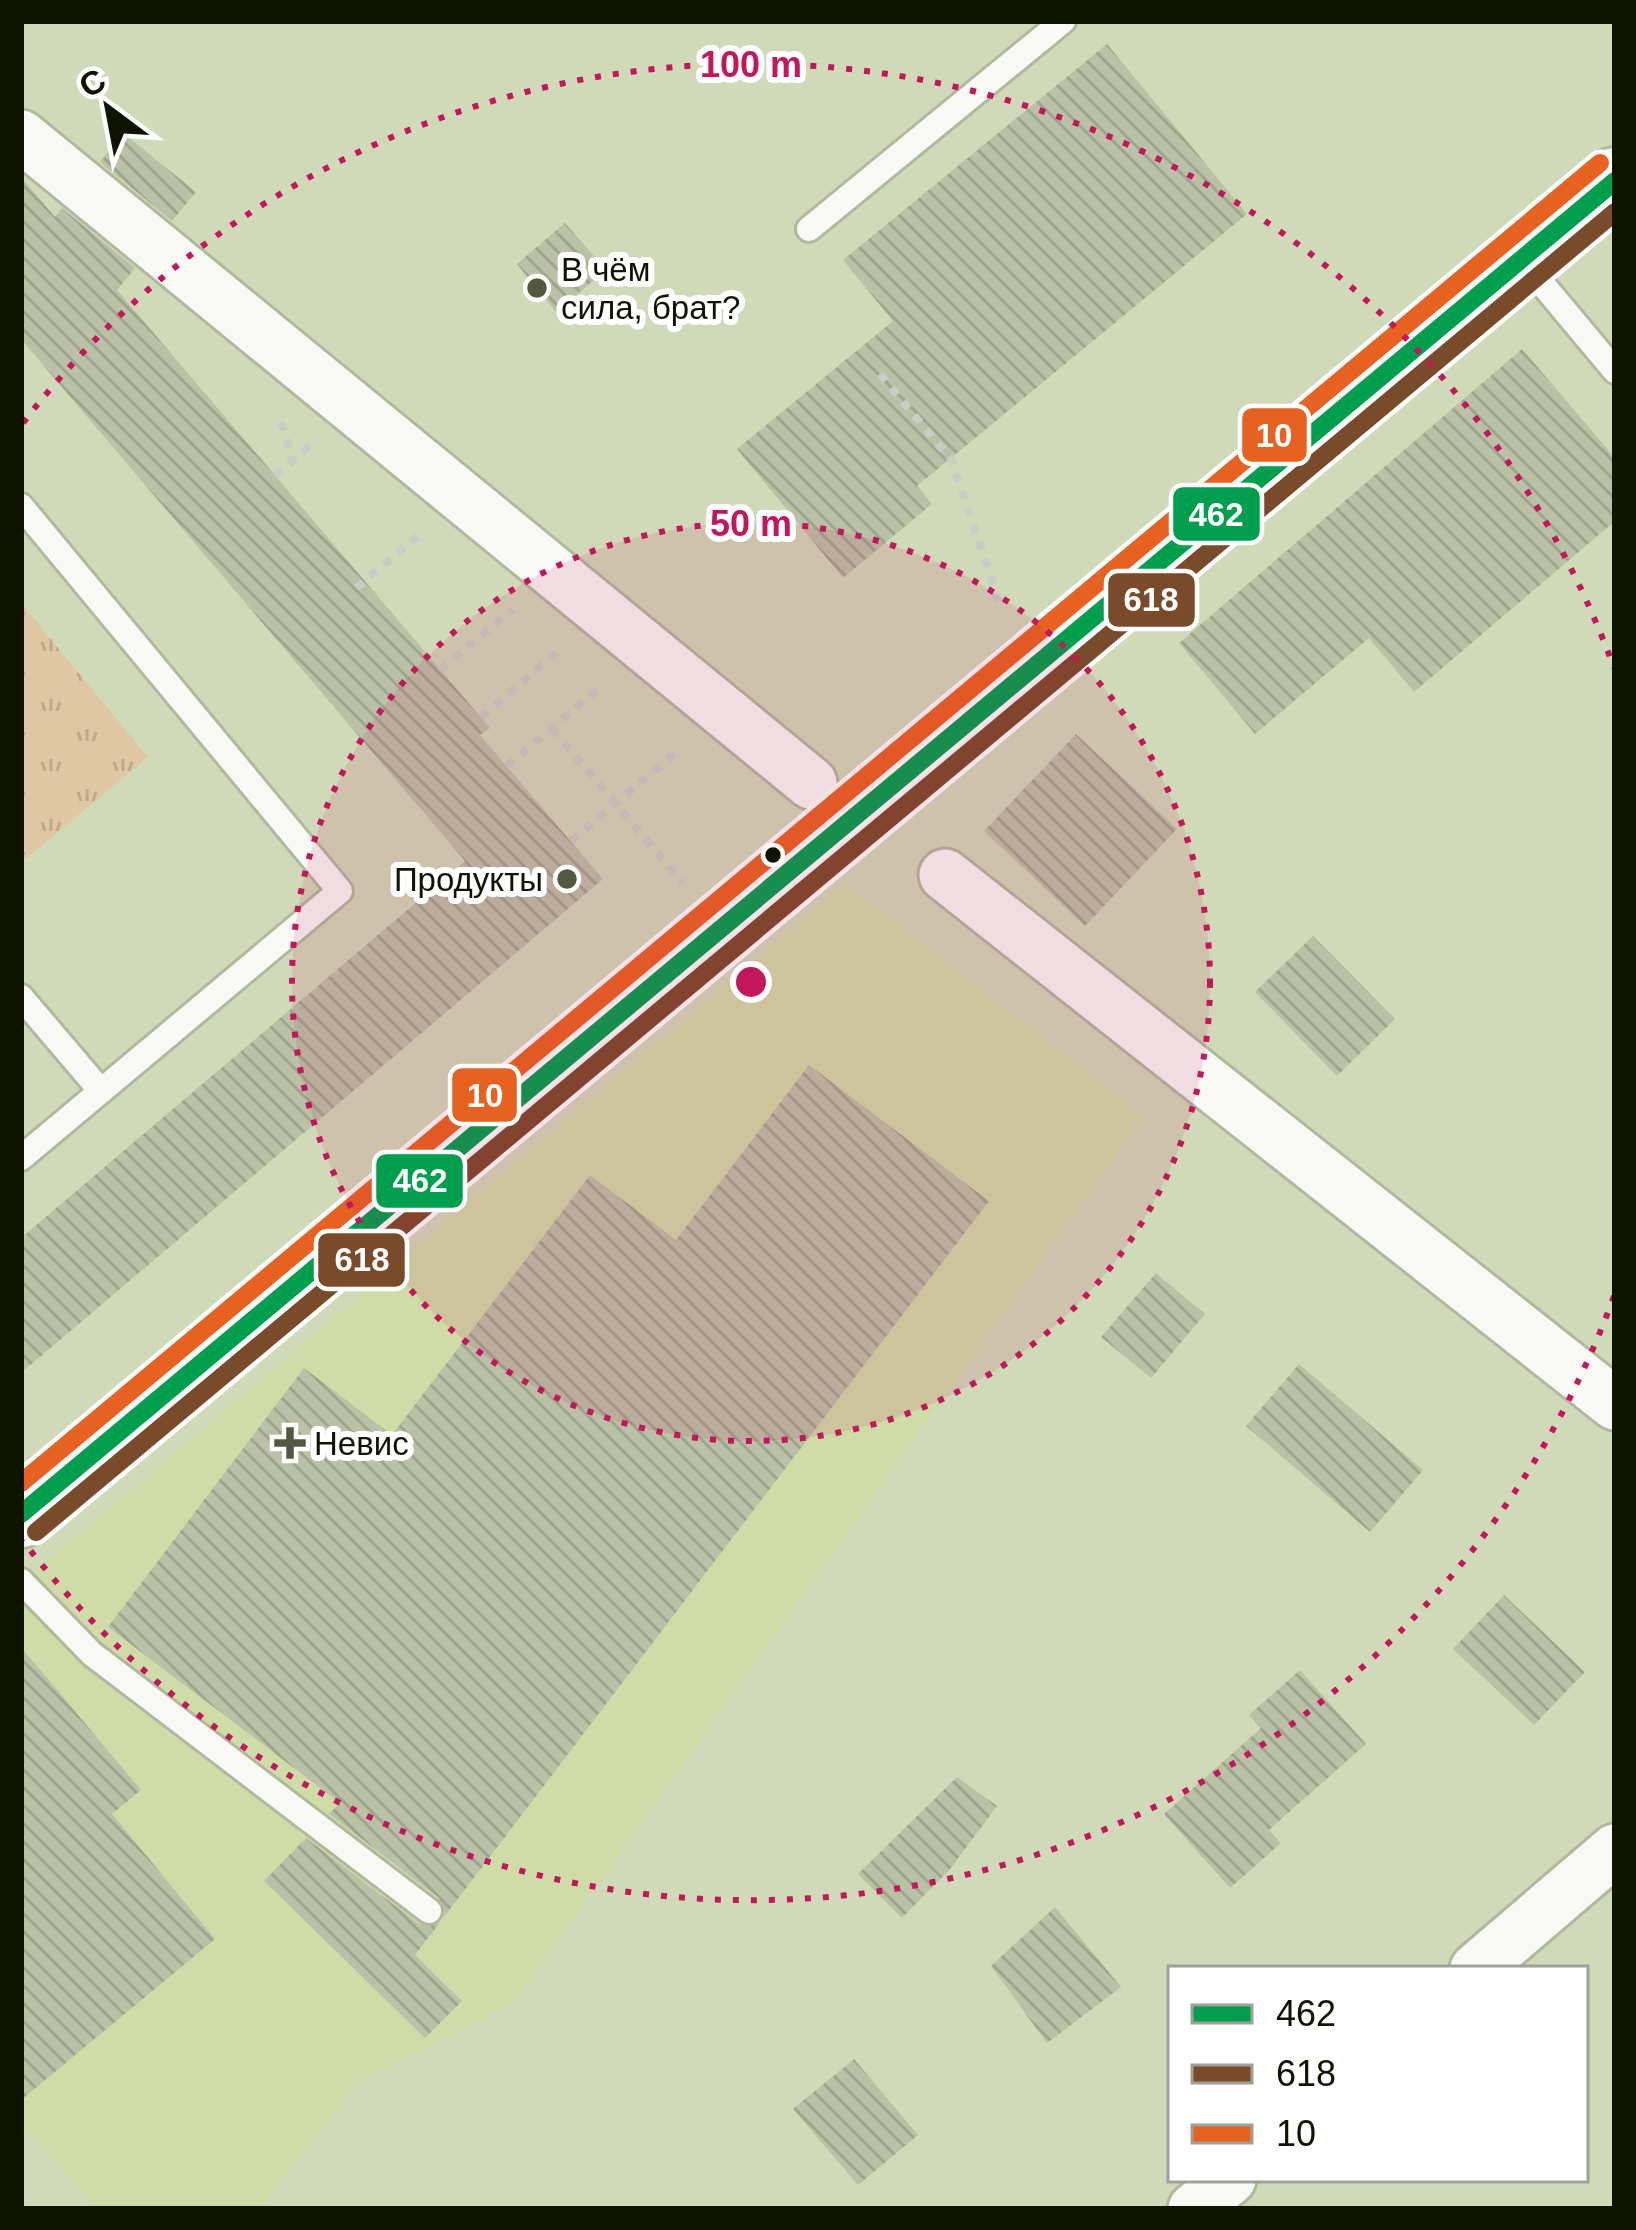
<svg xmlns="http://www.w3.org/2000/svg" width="1636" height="2230" font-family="Arial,sans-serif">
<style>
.built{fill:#cfdca8}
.grass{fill:url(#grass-tufts)}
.building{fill:url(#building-back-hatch)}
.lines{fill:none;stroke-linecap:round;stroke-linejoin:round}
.lane-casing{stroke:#b2b89e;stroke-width:30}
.street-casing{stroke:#b2b89e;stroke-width:57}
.secondary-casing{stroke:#b2b89e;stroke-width:72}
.path{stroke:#cacdc3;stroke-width:8;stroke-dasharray:9 9;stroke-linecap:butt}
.lane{stroke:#f8f9f4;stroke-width:24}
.street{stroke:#f8f9f4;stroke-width:51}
.secondary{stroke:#f0f4f0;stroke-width:66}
.bus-1-casing{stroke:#fff;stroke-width:27}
.bus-2-casing{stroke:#fff;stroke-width:27}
.bus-3-casing{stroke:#fff;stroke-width:27}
.bus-1{stroke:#019f4d;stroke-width:18}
.bus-2{stroke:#7a4b2a;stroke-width:18}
.bus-3{stroke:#e76120;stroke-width:18}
.ring{fill:none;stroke:#c2185b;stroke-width:6;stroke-dasharray:6 12}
.poi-dot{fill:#535940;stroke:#fff;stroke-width:4.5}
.bus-dot{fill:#0f1400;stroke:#fff;stroke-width:4.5}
.labels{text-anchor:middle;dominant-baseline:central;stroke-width:12;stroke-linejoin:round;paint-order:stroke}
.poi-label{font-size:33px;fill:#0f1400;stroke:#fff;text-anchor:start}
.centre{fill:#c2185b;stroke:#fff;stroke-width:6}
.ring-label{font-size:36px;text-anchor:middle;font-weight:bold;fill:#c2185b;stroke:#fff;stroke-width:12;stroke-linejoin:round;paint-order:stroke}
.line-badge{stroke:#fff;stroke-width:4.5}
.badge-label{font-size:33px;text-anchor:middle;font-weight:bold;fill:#fff}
</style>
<defs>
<pattern id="grass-tufts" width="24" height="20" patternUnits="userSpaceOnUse" patternTransform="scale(3)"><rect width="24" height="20" fill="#dfc7a3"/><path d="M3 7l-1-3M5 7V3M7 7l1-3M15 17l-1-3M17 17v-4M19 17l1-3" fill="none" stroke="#beaa8b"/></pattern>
<pattern id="building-back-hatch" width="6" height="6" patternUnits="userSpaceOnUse" patternTransform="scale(3)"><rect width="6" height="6" fill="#bac1a6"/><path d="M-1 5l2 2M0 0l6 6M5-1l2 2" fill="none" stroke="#9fa58d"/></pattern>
</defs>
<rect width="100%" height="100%" fill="#d1dab8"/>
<polygon class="built" points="845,883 1144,1116 513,2004 358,2082 259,2209 97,2209 21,2125 21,1583"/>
<polygon class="grass" points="21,603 148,757 21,863"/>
<g class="building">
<polygon points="1107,44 1247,214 917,486 932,504 843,578 737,449 893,321 843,260"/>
<polygon points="123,133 196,192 172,221 100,162"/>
<polygon points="21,177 55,217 62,208 135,268 117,290 490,728 480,735 603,879 21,1373 21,1238 465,861 21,339"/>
<polygon points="565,223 606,270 556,312 517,264"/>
<polygon points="1522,349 1615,458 1615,521 1414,692 1369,638 1255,734 1179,643"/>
<polygon points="1076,734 1177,829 1085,926 984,831"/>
<polygon points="1313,936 1395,1019 1337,1076 1255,992"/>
<polygon points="809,1065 989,1201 444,1917 439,1898 329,1814 340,1803 108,1627 304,1368 392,1435 590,1175 676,1240"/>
<polygon points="1156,1273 1205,1314 1151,1378 1101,1337"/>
<polygon points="1299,1364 1423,1470 1370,1532 1246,1426"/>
<polygon points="1504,1595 1585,1672 1534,1725 1453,1649"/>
<polygon points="21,1647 141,1790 112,1814 215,1939 21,2100"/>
<polygon points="1300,1670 1366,1744 1269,1830 1281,1843 1230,1888 1164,1814 1261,1728 1249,1715"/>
<polygon points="957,1777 997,1806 951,1868 902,1918 858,1874"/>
<polygon points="306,1838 419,1924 439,1924 415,1955 462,2001 425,2038 264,1881"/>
<polygon points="1055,1907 1121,1987 1047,2043 991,1966"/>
<polygon points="854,2059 918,2135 858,2185 793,2109"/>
</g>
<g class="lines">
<defs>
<g id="lane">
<polyline points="809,229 1063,21"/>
<polyline points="1524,262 1615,371"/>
<polyline points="21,506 340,891 21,1158"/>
<polyline points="21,997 101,1091"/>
<polyline points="21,1581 92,1654 429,1911"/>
</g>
<g id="street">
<polyline points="21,136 811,783"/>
<polyline points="945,875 1615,1404"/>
<polyline points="1476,1969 1615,1850"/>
<polyline points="1194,2209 1230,2179"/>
</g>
<polyline id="secondary" points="21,1514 1615,181"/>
</defs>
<use href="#lane" class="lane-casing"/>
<use href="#street" class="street-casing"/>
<use href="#secondary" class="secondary-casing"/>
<g class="path">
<polyline points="880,374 952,461 1002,611"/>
<polyline points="281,422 293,461"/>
<polyline points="275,476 310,446"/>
<polyline points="356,588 419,535"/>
<polyline points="440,670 513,609"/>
<polyline points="481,717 562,648"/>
<polyline points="552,729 683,883"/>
<polyline points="507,766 602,686"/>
<polyline points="571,841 680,749"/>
</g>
<use href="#lane" class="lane"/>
<use href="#street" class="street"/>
<use href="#secondary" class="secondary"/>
<defs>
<polyline id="bus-1" points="21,1514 1615,181"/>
<polyline id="bus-2" points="36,1532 1615,212"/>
<polyline id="bus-3" points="21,1483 1600,163"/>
</defs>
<use href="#bus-1" class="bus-1-casing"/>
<use href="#bus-2" class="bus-2-casing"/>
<use href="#bus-3" class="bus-3-casing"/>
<use href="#bus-1" class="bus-1"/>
<use href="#bus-2" class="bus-2"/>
<use href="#bus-3" class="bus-3"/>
</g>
<circle cx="751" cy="982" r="459" fill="#c2185b" fill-opacity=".12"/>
<g class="ring">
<circle cx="751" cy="982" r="459"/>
<path d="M1614 1296A918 918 0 0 1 23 1541M23 423A918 918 0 0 1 1614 668"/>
</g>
<g class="poi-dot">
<circle cx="537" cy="288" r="12"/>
<circle cx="567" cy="879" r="12"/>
<path d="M284 1425h12v12h12v12h-12v12h-12v-12h-12v-12h12z"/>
</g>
<circle class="bus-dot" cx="773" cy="855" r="10"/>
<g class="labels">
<g class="poi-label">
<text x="561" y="269">В чём<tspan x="561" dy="38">сила, брат?</tspan></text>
<text x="543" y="879" text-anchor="end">Продукты</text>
<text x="314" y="1443">Невис</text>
</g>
</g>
<circle cx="751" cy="982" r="18" class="centre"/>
<g class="ring-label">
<text x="751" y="77">100 m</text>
<text x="751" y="536">50 m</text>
</g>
<g class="line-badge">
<rect x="1240" y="406" width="69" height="58" rx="12" fill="#e76120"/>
<rect x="1171" y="485" width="91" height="58" rx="12" fill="#019f4d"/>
<rect x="1106" y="571" width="91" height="58" rx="12" fill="#7a4b2a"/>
<rect x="450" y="1066" width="69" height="58" rx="12" fill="#e76120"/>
<rect x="374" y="1152" width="91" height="58" rx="12" fill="#019f4d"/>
<rect x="316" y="1231" width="91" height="58" rx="12" fill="#7a4b2a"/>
</g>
<g class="badge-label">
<text x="1274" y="447">10</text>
<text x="1216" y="526">462</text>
<text x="1151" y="611">618</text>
<text x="485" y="1107">10</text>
<text x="420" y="1192">462</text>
<text x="362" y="1271">618</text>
</g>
<rect width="1636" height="2230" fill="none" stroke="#0f1400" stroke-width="48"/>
<rect x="1168" y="1966" width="420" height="216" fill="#ffffff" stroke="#9fa199" stroke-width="3"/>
<rect x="1192" y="2005" width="60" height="18" fill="#019f4d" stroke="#9fa199" stroke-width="3"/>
<text x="1276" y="2026" font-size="36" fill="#0f1400">462</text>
<rect x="1192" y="2065" width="60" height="18" fill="#7a4b2a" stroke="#9fa199" stroke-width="3"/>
<text x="1276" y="2086" font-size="36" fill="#0f1400">618</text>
<rect x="1192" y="2125" width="60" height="18" fill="#e76120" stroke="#9fa199" stroke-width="3"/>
<text x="1276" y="2146" font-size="36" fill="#0f1400">10</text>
<g transform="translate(108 108) rotate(328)" stroke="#ffffff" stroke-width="9" paint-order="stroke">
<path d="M0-9L21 45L0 30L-21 45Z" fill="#0f1400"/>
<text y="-18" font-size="33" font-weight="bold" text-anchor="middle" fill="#0f1400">С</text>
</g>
</svg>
